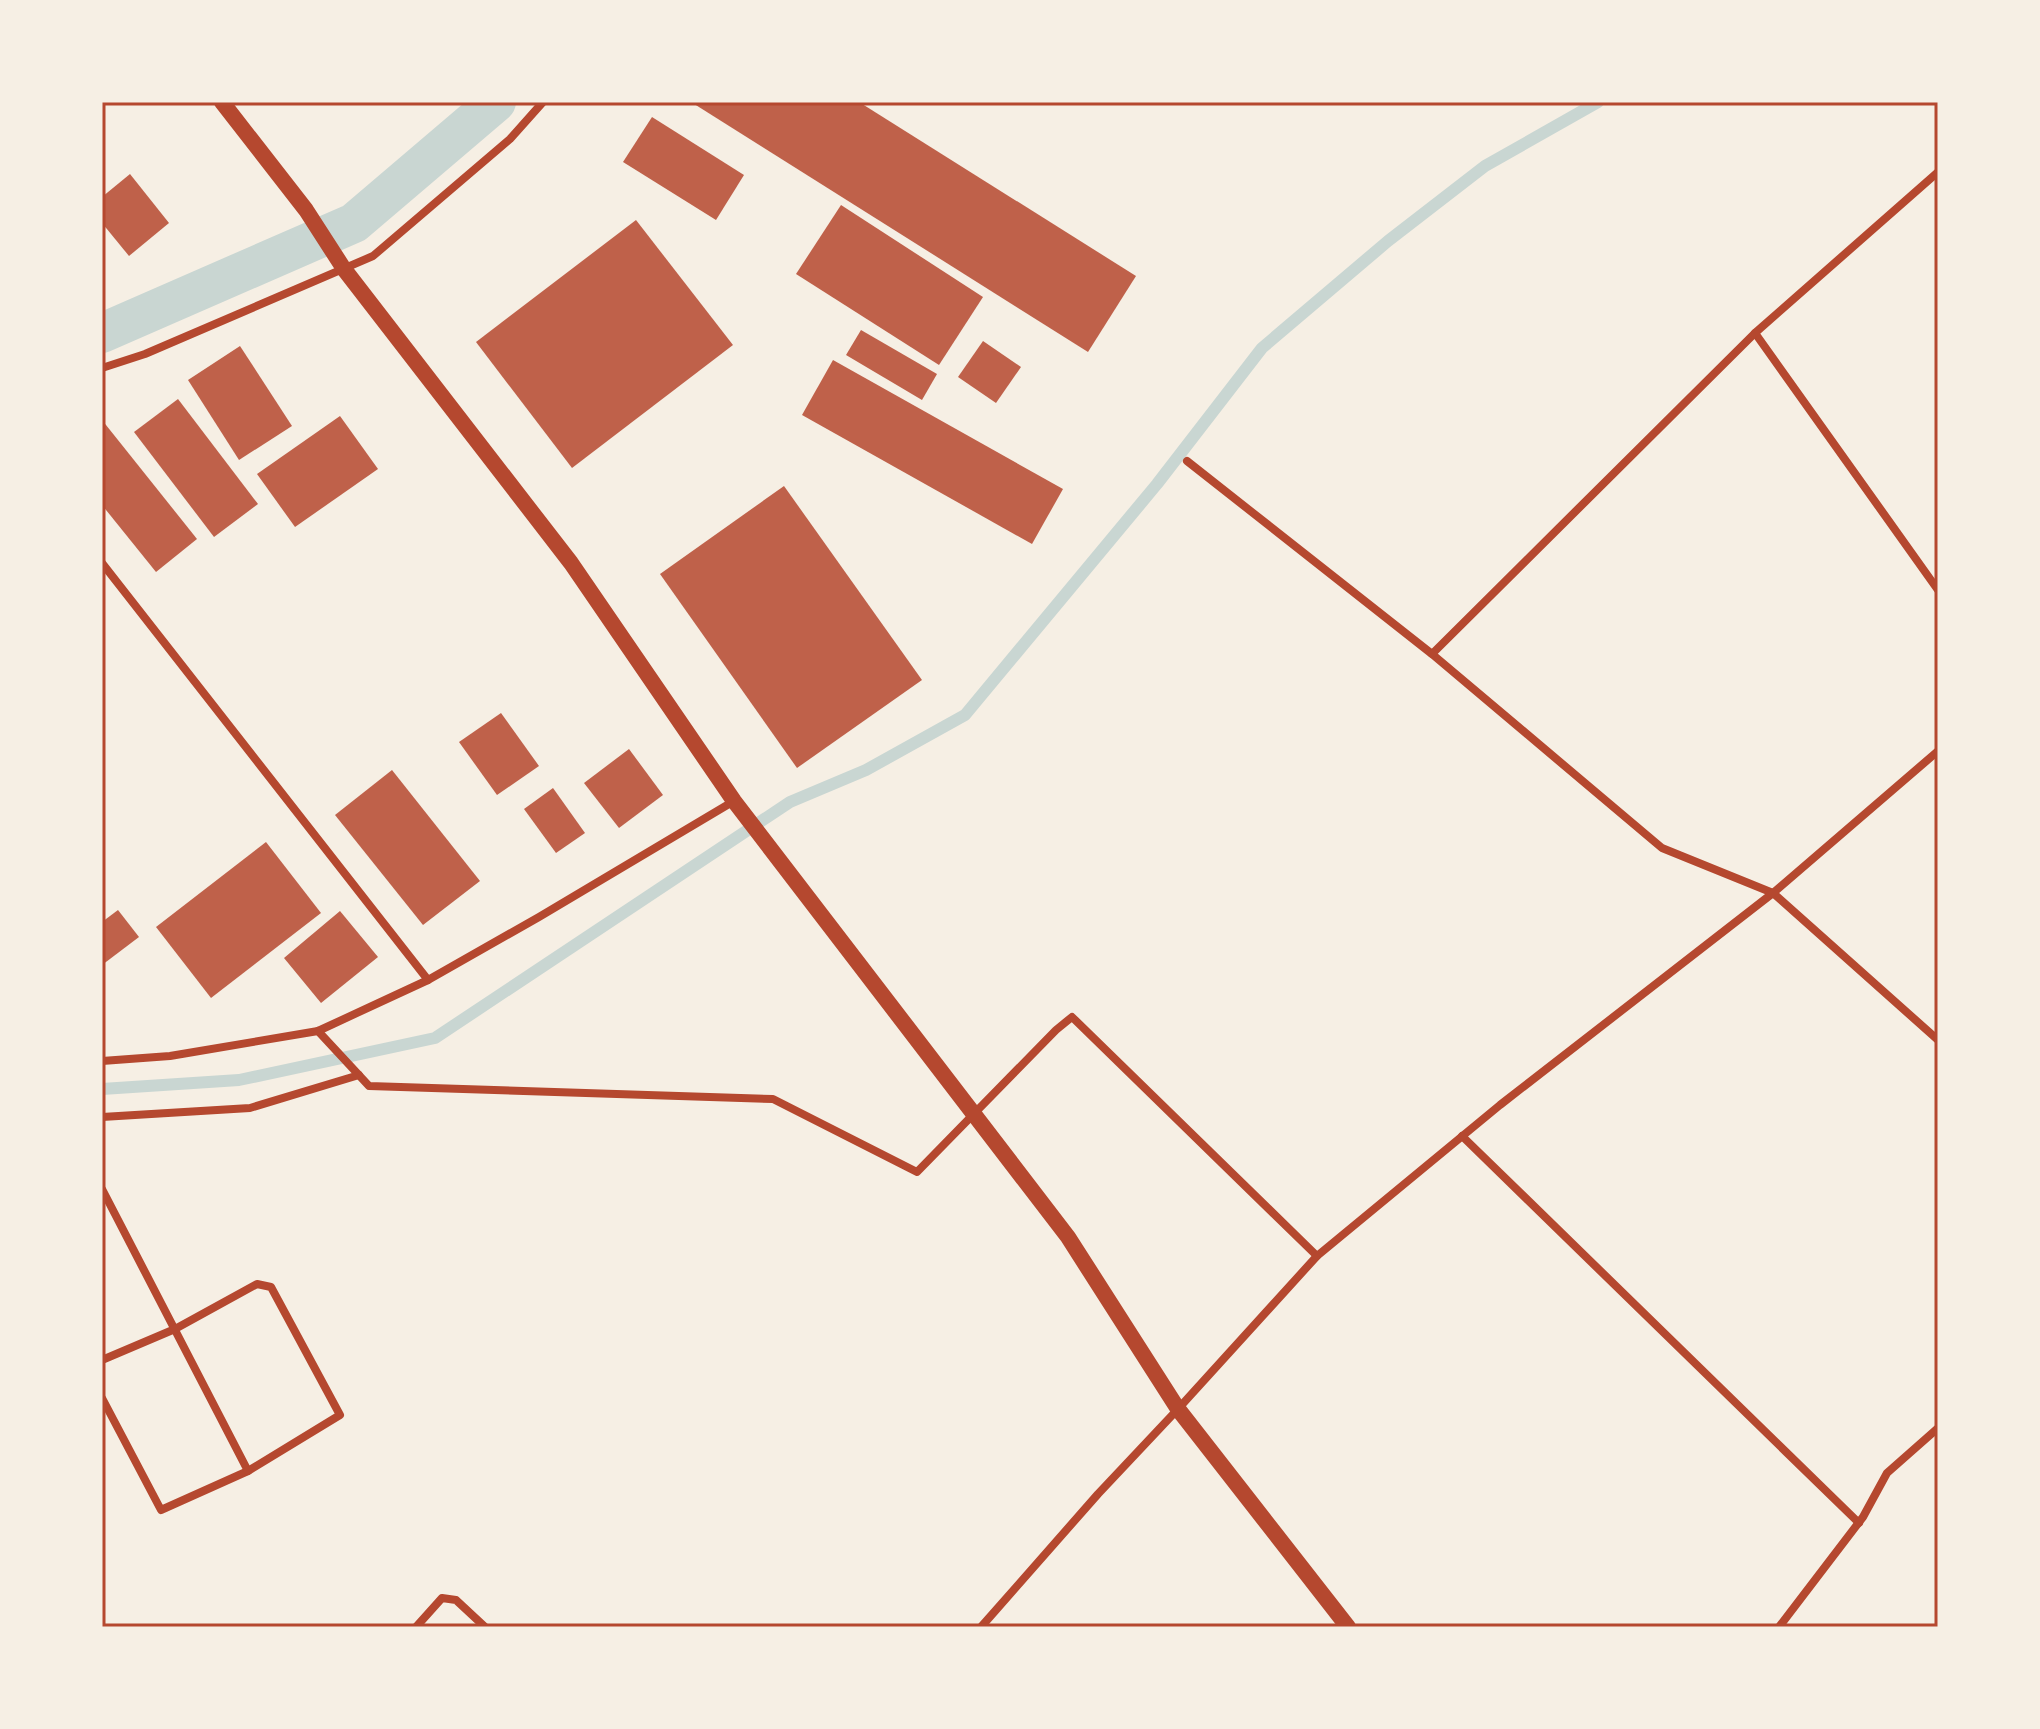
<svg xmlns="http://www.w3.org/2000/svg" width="2040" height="1729" font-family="'Source Sans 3',sans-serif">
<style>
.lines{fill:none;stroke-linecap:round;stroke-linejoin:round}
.stream{stroke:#c9d6d2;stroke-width:12}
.canal{stroke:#c9d6d2;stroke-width:40}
.building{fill:#bf614a}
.minor{stroke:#b5482f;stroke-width:8}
.secondary{stroke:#b5482f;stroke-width:16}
.neatline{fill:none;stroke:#b5482f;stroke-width:3}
</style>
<rect width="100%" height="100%" fill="#f6efe4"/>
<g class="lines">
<polyline class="stream" points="102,1089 239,1080 435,1038 790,802 866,770 965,715 1157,484 1262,348 1388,241 1485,166 1598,102"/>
<polyline class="canal" points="102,333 354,223 496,102"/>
</g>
<g class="building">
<polygon points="691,102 859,102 1136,276 1088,352"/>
<polygon points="652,117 744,175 716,220 623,162"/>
<polygon points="130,174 169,223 129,256 102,223 102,197"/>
<polygon points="841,205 983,297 939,365 796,274"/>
<polygon points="636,220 733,345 572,468 476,342"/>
<polygon points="861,330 937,374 922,400 846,355"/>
<polygon points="983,341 1021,367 996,403 958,377"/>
<polygon points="240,346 292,426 239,460 188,380"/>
<polygon points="833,360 1063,489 1032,544 802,415"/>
<polygon points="178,399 258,504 214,537 134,432"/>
<polygon points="340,416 378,469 295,527 257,474"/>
<polygon points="102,420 197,539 156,572 102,505"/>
<polygon points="784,486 922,680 797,768 660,574"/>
<polygon points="501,713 539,766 497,795 459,742"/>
<polygon points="629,749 663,795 619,828 584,783"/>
<polygon points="392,770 480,881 423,925 335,815"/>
<polygon points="553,788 585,833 556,853 524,809"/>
<polygon points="266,842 321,913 211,998 156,927"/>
<polygon points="118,910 139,937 102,965 102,922"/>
<polygon points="340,911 378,957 321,1003 284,958"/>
</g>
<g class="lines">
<g class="minor">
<polyline points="1755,333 1938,590"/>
<polyline points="102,368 145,354 373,256 510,139 543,102"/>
<polyline points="1187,461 1432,654 1662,848 1773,893 1938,1040"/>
<polyline points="102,563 428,980"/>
<polyline points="1432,654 1755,333 1938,172"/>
<polyline points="318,1031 369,1086 773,1099 917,1172 1056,1030 1072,1017 1317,1256"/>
<polyline points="102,1061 170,1056 318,1031 428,980 539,917 734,801"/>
<polyline points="102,1117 250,1108 359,1075"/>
<polyline points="1462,1136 1859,1523"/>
<polyline points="102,1189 248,1471 161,1510 102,1398"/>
<polyline points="102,1360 175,1329 257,1284 271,1287 340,1415 248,1471"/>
<polyline points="416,1627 442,1598 456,1600 485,1627"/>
<polyline points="981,1627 1098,1494 1178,1409 1317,1256 1500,1105 1773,893 1938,751"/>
<polyline points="1779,1627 1863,1517 1887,1473 1938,1428"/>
</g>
<polyline class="secondary" points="222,102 306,210 344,269 571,563 734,801 1068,1237 1178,1409 1348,1627"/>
</g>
<rect width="2040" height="1729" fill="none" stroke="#f6efe4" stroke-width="208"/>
<rect x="104" y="104" width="1832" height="1521" class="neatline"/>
</svg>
